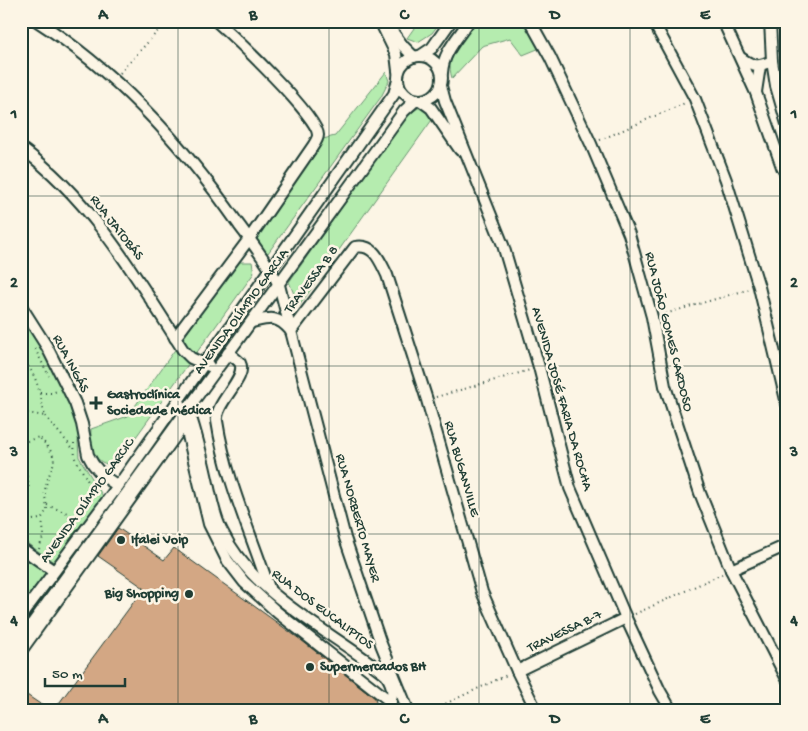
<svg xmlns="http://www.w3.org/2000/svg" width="808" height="731" font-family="'Gochi Hand',sans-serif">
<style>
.green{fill:#b5ecaf;stroke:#6a9472}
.building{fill:#d3a784;stroke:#1f3d34}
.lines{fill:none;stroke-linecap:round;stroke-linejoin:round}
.minor-casing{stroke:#1f3d34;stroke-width:14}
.path{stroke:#1f3d34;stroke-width:2;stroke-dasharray:1 4;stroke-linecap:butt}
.minor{stroke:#fcf5e5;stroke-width:10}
.grid{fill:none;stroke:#1f3d34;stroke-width:1;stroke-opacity:0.55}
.poi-dot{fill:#1f3d34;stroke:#fcf5e5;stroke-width:2}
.labels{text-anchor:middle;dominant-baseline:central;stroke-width:5;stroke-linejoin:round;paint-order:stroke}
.street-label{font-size:14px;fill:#1f3d34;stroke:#fcf5e5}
.poi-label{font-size:14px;font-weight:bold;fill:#1f3d34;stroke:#fcf5e5;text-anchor:start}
.neatline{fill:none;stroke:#1f3d34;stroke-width:2}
.grid-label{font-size:16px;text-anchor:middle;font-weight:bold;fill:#1f3d34}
</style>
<rect width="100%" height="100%" fill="#fcf5e5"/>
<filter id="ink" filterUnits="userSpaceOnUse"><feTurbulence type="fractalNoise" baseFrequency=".02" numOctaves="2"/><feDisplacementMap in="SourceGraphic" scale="10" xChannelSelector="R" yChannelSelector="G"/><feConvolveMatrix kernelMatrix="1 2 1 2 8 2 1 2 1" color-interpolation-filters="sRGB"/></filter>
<g filter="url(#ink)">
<g class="green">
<polygon points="419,21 441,21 432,33 418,42 407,38"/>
<path d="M475,21H524L540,48L523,55L510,38L482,46L452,78C444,55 463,38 475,21Z"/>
<polygon points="386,72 389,81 381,97 268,253 259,249 254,237 323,139 335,136"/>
<polygon points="420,107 431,110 434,117 299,306 289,282 407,115"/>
<path d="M237,262H252L254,273L115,466C92,463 90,448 91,429L128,416Z"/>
<polygon points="21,318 43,351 80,427 78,442 79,457 104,498 55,563 21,539"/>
<polygon points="23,555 49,574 21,610 21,558"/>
</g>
<g class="building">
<polygon points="118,528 164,560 174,548 301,640 375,698 376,702 370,710 54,710 144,588 98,556"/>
<polygon points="21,691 49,710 21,710"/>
</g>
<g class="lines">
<defs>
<g id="minor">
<path d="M37,21C118,73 185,147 239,225C253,244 268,263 279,285L345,538L381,644L408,710"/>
<polyline points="380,21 396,54 398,71"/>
<polyline points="530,21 550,57 591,144 629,234 652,317 665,386 700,493 731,570 787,679"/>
<polyline points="653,21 695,99 726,180 759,287 787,404"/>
<polyline points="723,21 756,93 782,167 787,176"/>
<polyline points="770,21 772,61 776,86 787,124"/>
<polyline points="389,27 403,46 414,57"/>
<circle cx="420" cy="78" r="22"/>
<polyline points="420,56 432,48 451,21"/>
<path d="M741,58C754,67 758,67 772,61"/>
<path d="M442,73C443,52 458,38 469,21"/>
<polyline points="441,86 445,101 503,245 539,367 570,488 626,618 660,691 671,710"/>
<polyline points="756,92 760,66"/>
<polyline points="420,100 431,108 460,150"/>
<path d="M21,148C91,199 137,278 183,350L191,358L209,366"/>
<polyline points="21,306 47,347 75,403 82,424 88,455 93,464 103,476 118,486"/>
<path d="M252,322C270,318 277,315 290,330"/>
<path d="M291,331L355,247C374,243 380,261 387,275L427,400L482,592L517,671L536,710"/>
<path d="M175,338L249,239L313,146C315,143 318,138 318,135C318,116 233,36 216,21"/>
<path d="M228,353C232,356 238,360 240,363C248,378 214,403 217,421C226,480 251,533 269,588"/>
<path d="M183,407L187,410L192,421C199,443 204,465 209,488C212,502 215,518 222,531C254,597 332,631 386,675C395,688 394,698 385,710"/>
<polyline points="21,548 54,571"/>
<polyline points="731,570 787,545"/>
<polyline points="21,616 118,486 394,94 398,80"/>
<path d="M21,639C148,462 277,288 404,111L416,100"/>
<polyline points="21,651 185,423 209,524 227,560 244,582 278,613 391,702"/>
<polyline points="517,671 626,618"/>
</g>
</defs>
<use href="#minor" class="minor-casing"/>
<g class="path">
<polyline points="120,73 167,21"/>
<polyline points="600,140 685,103"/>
<polyline points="661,315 750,289"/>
<polyline points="35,349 49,376"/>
<path d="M21,359C38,372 40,397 45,416L21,412"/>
<polyline points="40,393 52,393 57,391"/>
<polyline points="436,397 530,370"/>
<polyline points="45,416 74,450"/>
<polyline points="74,443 75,458 90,485 99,496"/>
<path d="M21,449L27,441L39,437C65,464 50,461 45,490C44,496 47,504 47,510L41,519L32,520L23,513C23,498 32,493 27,477L21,474"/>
<polyline points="47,505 67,513 75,527"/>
<polyline points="21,531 28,517"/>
<polyline points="21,534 27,539"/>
<polyline points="39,549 44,534 42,520"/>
<polyline points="635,614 722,574"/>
<polyline points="432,710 507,675"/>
</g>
<use href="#minor" class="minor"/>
</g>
</g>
<path class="grid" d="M178,21V710M329,21V710M479,21V710M630,21V710M21,196H787M21,366H787M21,534H787"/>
<g class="poi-dot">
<path d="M93.5 395.5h5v5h5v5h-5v5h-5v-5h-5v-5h5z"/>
<circle cx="121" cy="540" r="5"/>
<circle cx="189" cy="594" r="5"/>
<circle cx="310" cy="667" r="5"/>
</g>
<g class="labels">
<g class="street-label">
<text transform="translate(116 228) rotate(52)">RUA JATOBÁS</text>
<text transform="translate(312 280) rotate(-53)">TRAVESSA B 8</text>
<text transform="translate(242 312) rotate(-54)">AVENIDA OLÍMPIO GARCIA</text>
<text transform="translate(668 332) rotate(76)">RUA JOÃO GOMES CARDOSO</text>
<text transform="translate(70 364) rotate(62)">RUA INGÁS</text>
<text transform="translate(561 399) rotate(74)">AVENIDA JOSÉ FARIA DA ROCHA</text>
<text transform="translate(461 469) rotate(74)">RUA BUGANVILLE</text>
<text transform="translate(88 501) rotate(-54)">AVENIDA OLÍMPIO GARCIC</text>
<text transform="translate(357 518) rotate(74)">RUA NORBERTO MAYER</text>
<text transform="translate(322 610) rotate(37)">RUA DOS EUCALIPTOS</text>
<text transform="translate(565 632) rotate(-26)">TRAVESSA B-7</text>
</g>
<g class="poi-label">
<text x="107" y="395">Gastroclínica<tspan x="107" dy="16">Sociedade Médica</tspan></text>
<text x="131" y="540">Ifalei Voip</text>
<text x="179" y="594" text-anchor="end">Big Shopping</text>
<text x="320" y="667">Supermercados BH</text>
</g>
</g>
<rect width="808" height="731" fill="none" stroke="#fcf5e5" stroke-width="55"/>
<path d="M45 678v8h80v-8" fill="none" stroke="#1f3d34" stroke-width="2.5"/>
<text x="52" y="678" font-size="15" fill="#1f3d34" stroke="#fcf5e5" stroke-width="4" paint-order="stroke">50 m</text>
<rect x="28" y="28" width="752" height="676" class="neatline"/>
<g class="grid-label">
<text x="103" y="19">A</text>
<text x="253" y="19">B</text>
<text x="404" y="19">C</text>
<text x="555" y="19">D</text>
<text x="705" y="19">E</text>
<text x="14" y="118">1</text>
<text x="794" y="118">1</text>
<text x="14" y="287">2</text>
<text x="794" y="287">2</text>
<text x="14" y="456">3</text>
<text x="794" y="456">3</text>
<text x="14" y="625">4</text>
<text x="794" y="625">4</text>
<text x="103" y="723">A</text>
<text x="253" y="723">B</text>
<text x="404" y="723">C</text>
<text x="555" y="723">D</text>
<text x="705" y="723">E</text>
</g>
</svg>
